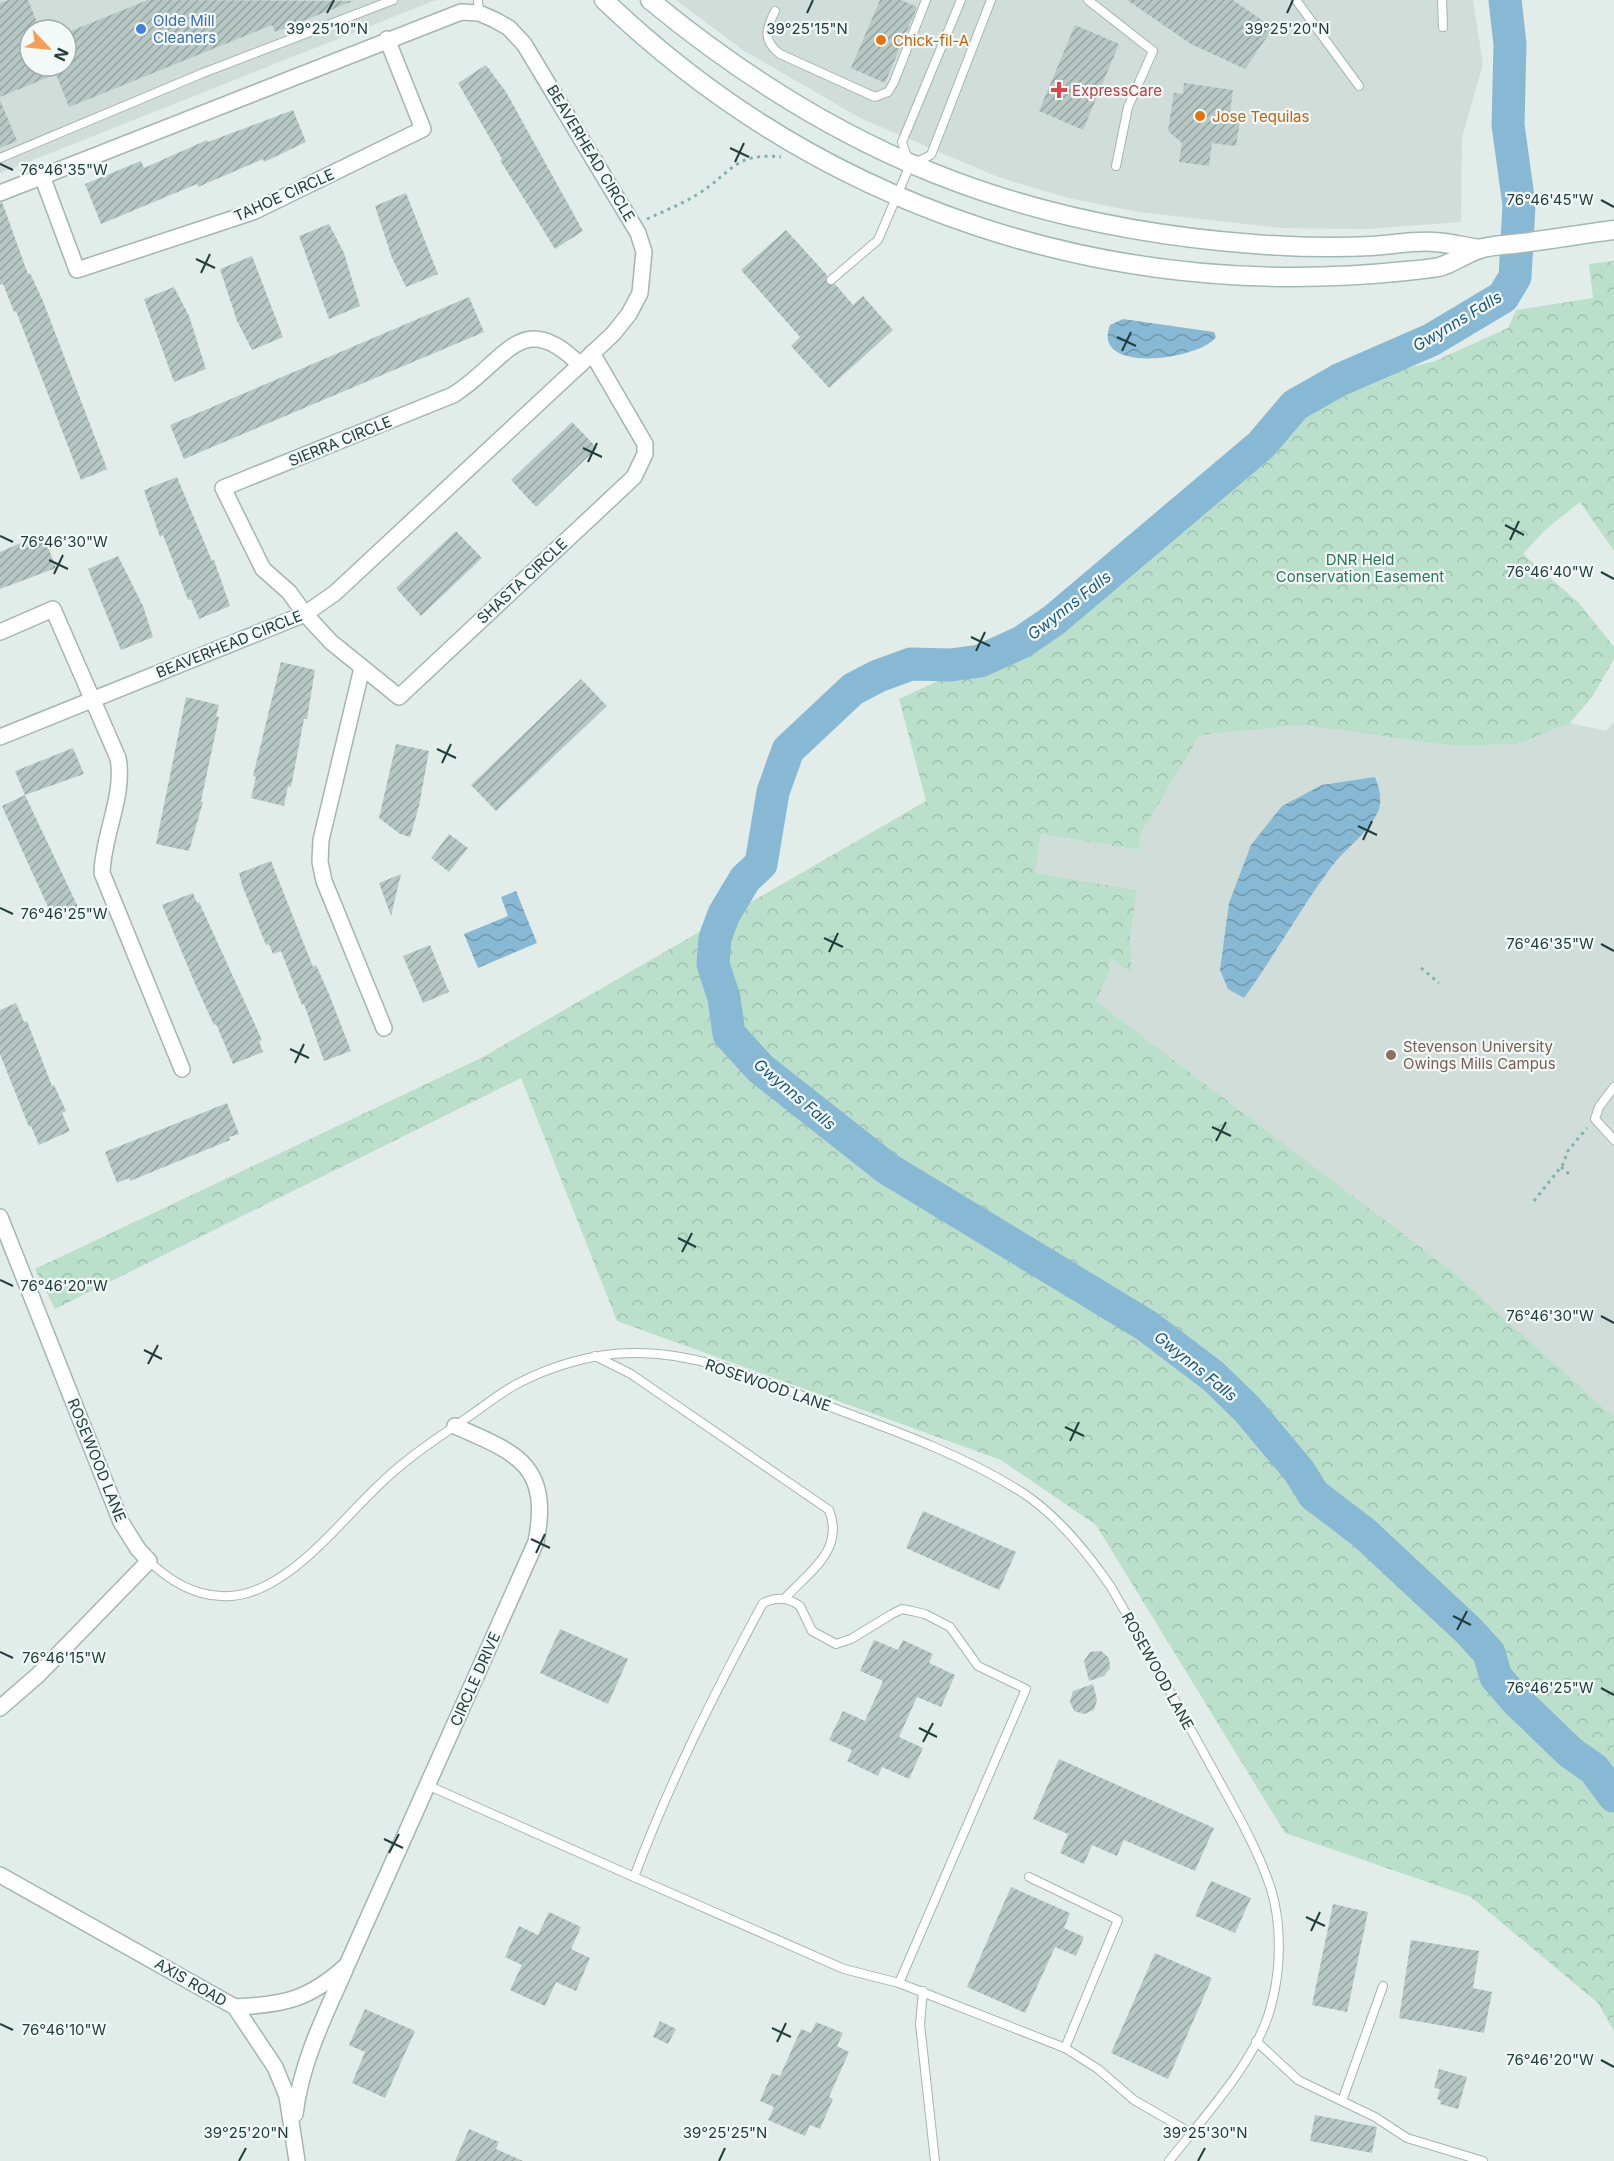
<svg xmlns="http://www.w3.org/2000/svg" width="1614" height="2161" font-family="Inter,sans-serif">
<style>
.built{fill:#d0ddd9;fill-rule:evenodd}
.forest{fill:url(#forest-crowns)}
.water{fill:url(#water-waves)}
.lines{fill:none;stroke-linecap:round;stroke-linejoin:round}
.river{stroke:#88b9d4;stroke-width:33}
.building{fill:url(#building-hatch)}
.service-casing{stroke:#a4b5b2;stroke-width:10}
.minor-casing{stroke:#a4b5b2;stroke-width:18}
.secondary-casing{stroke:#a0b9b5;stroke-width:21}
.path{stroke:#81b1ac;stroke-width:3;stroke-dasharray:3 4.5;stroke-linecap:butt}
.service{stroke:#fff;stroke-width:8}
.minor{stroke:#fff;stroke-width:15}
.secondary{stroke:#fff;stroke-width:18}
.ticks{fill:none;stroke:#213e3c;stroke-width:2}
.shop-dot{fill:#3f7fe0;stroke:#f3f9f7;stroke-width:2}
.food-dot{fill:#e8710a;stroke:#f3f9f7;stroke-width:2}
.health-dot{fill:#e0444e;stroke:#f3f9f7;stroke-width:2}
.education-dot{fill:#8d6e63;stroke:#f3f9f7;stroke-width:2}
.labels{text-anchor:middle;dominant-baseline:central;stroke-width:4.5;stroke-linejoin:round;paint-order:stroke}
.shop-label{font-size:15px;fill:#366cbe;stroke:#f3f9f7;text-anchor:start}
.food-label{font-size:15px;fill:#c56008;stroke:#f3f9f7;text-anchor:start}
.health-label{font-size:15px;fill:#be3a42;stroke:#f3f9f7;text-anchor:start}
.street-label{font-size:15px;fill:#213e3c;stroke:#f3f9f7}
.park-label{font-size:15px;fill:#2a7757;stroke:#f3f9f7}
.education-label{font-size:15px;fill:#785e54;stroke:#f3f9f7;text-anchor:start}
.water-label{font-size:16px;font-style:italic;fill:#19587d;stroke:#f3f9f7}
.ticks-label{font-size:15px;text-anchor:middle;fill:#213e3c;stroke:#f3f9f7;stroke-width:4.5;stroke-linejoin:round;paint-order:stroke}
</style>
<defs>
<pattern id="forest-crowns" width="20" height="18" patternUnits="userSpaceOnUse" patternTransform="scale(1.5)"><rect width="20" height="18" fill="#badfcb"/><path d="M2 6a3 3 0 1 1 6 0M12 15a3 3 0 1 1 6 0" fill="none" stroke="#a0c0af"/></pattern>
<pattern id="water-waves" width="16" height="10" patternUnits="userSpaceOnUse" patternTransform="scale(1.5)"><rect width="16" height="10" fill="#88b9d4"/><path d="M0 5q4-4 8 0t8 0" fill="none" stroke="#6f98ad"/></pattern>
<pattern id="building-hatch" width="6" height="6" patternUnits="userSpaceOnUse" patternTransform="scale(1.5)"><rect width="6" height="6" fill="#b7c8c4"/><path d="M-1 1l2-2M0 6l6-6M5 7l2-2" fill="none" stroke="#94a4a0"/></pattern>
</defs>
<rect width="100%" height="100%" fill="#e2edea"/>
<g class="built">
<path d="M0,0H436L0,173ZM30,30H66V66H30Z"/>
<polygon points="676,0 1473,0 1483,64 1462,137 1461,222 1366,229 1282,228 1139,212 1068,198 998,177 860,118 743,50"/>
<polygon points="1614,722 1614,1417 1452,1271 1096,1001 1110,970 1109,956 1132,972 1130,938 1137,890 1035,873 1041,834 1139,850 1141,833 1200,735 1303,725 1453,746 1518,744 1570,723 1606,731"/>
</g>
<polygon class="forest" points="1614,261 1614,551 1580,502 1545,530 1523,554 1579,603 1614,647 1614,659 1592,697 1570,723 1518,744 1453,746 1303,725 1200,735 1141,833 1139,850 1041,834 1035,873 1137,890 1130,938 1132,973 1109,957 1110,970 1096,1001 1452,1271 1614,1417 1614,2031 1598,2003 1471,1897 1285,1833 1096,1525 1001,1460 617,1321 521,1078 55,1309 35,1269 481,1058 926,801 899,699 997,654 1075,608 1236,461 1284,401 1435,361 1508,328 1516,310 1593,298 1589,264"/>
<g class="water">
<path d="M1123,319L1214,332L1216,337C1200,360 1090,375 1110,325Z"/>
<path d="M1375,777C1379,787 1382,798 1379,809C1371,831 1346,848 1332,866C1300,909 1275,955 1244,998L1228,989L1220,970L1229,903L1251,845L1282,806L1322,785Z"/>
<polygon points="516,891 537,943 478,968 464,934 508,916 501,897"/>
</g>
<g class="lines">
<polyline class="river" points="1505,0 1510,44 1508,125 1519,205 1515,277 1503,297 1431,340 1339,380 1295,405 1261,445 1054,620 1022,642 980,661 950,665 911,664 878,676 853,689 788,750 773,792 761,864 745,879 724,914 715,938 713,964 724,998 729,1034 761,1069 888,1169 1147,1326 1213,1376 1247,1409 1299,1471 1314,1495 1364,1533 1469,1631 1489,1653 1496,1677 1517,1701 1571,1753 1594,1769 1614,1796"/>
</g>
<g class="building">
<polygon points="9,0 28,0 40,30 30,30 30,66 66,66 66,33 148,0 353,1 275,32 272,25 69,107 56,74 0,97 0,3"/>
<polygon points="880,0 901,0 917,7 885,83 851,68"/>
<polygon points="1127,0 1233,0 1273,28 1245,69 1191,44"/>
<polygon points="1075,25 1119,44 1083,130 1039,111"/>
<polygon points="486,65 506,92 583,231 555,249 500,160 502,159 458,83"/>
<polygon points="1184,83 1233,90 1229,118 1240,120 1236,146 1212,143 1209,166 1179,162 1182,143 1168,131 1174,93 1183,94"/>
<polygon points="0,100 17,141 0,148"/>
<polygon points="293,110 306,142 264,162 263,159 198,187 197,184 101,224 85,184 141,161 144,168 207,140 208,142"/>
<polygon points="406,193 438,274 406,287 392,258 375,206"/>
<polygon points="2,202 28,274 30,273 43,301 107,469 81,480 16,311 14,312 3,284 0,285 0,203"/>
<polygon points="329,224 344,253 360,306 329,319 299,236"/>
<polygon points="786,230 827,275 827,284 835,284 853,305 863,296 893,330 829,388 791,346 800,337 741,270"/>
<polygon points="252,256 283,337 252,350 237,321 220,269"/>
<polygon points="174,287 189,316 206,369 174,382 144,299"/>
<polygon points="469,297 484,332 184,459 170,425"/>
<polygon points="572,422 597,448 536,507 511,480"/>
<polygon points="177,477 212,561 214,560 230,606 199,619 191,599 188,600 163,535 160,537 144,490"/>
<polygon points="456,531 482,558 421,616 396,588"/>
<polygon points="44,536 56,568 0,589 0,552 32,538 33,540"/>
<polygon points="118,556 143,606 153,637 121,650 88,569"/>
<polygon points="281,662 315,670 307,719 304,719 291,787 288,786 284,806 251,798 256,777 253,776"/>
<polygon points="581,679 607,706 496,811 471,785"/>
<polygon points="186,697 219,705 216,716 219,717 201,801 203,802 189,851 156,844"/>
<polygon points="396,744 429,751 419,806 410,837 400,834 379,818"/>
<polygon points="73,748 84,774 25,795 78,907 53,918 2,806 25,795 15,771"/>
<polygon points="449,834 468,848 449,872 431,858"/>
<polygon points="271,861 313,967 316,965 329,994 351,1051 324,1061 304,1004 302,1005 281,951 273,954 269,944 266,945 242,885 239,873"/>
<polygon points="401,874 391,916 379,883"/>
<polygon points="193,893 197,903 199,902 262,1040 259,1041 263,1052 233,1064 216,1024 214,1025 196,986 162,905"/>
<polygon points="430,945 449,992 423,1003 403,956"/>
<polygon points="16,1003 24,1022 27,1021 52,1086 54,1085 66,1111 62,1113 70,1131 39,1145 31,1126 29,1127 0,1054 0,1010"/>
<polygon points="227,1103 239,1134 229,1137 230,1140 130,1181 129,1178 117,1183 105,1152"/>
<polygon points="923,1511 1016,1552 999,1590 906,1548"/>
<polygon points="560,1629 628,1659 608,1704 540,1673"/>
<polygon points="874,1640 898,1650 903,1640 933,1654 929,1663 955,1675 941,1707 917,1697 899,1737 923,1748 909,1779 882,1767 878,1776 847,1761 852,1750 829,1740 843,1711 865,1721 883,1681 860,1671"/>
<polygon points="1101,1651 1109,1658 1110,1668 1104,1676 1089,1681 1084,1661 1090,1652"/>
<polygon points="1093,1684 1097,1700 1094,1710 1084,1714 1074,1711 1070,1702 1073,1691"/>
<polygon points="1059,1759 1214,1828 1195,1871 1124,1840 1117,1856 1092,1845 1084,1864 1060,1853 1068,1834 1033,1819"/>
<polygon points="1211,1881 1251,1898 1235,1933 1195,1916"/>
<polygon points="1011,1887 1070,1913 1064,1928 1084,1937 1076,1956 1055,1947 1025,2013 967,1987"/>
<polygon points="1333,1904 1368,1912 1347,2012 1312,2005"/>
<polygon points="549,1912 581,1927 571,1949 590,1958 576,1991 556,1982 545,2006 510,1990 522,1965 505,1957 519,1926 538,1935"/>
<polygon points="1411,1940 1479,1951 1473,1988 1492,1992 1484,2033 1399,2018"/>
<polygon points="1155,1953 1212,1978 1168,2079 1111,2053"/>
<polygon points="365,2009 415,2031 385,2098 352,2083 365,2052 349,2045"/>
<polygon points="660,2021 676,2029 668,2044 653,2037"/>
<polygon points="816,2022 843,2033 837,2046 849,2052 829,2097 833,2099 820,2129 810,2125 805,2136 768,2120 774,2107 760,2101 772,2073 780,2076 801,2029 811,2033"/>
<polygon points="1439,2069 1467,2077 1458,2109 1440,2104 1441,2101 1437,2099 1440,2089 1434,2088"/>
<polygon points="1315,2115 1377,2127 1372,2153 1310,2141"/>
<polygon points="469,2129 499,2142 496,2149 523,2161 455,2161"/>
</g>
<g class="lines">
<defs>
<g id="service">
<polyline points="478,0 479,13"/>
<polyline points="1088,0 1153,51 1128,107 1116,166"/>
<polyline points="1296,0 1359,86"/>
<polyline points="1442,0 1443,27"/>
<path d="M775,11C766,29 762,40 780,54L875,97L888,92L894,82L926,0"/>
<polyline points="0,158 203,73 393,0"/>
<polyline points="908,160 902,142 961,0"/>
<polyline points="831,280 878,240 910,165 931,155 991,0"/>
<polyline points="1614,1087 1599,1107 1595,1119 1614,1140"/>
<path d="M595,1356L631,1374L829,1510C845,1550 809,1572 785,1598"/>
<path d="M149,1561C180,1591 219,1607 261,1588C305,1569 344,1518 379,1485C406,1458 438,1438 468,1417C484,1406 499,1394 515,1385C550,1366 594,1353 633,1353C702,1352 765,1382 828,1406C893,1430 964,1455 1023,1493C1059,1517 1087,1552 1111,1587C1145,1646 1178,1706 1211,1766C1232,1805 1257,1846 1271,1889C1282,1925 1281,1970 1271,2006C1258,2059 1203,2118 1169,2161"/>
<path d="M427,1785L634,1877C670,1781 714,1694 763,1603C777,1597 787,1597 800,1606L812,1631L836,1644L851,1639L892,1614L902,1609L912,1611L925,1614L950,1627L978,1666L1026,1689L899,1983L844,1969L634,1877"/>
<polyline points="1029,1877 1118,1920 1065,2048"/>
<polyline points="899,1983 1065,2048 1098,2069 1134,2100 1191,2133"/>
<polyline points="923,1991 920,2024 935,2161"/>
<polyline points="1256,2041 1298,2080 1375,2117 1407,2138 1483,2161"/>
<polyline points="1342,2101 1383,1986"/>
</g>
<g id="minor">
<polyline points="42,176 77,270 253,212 423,129 387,39"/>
<polyline points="0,193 461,12 479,13 495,20 509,28 524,44 638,233 644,252 640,293 629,314 613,334 335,593 305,614 0,737"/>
<path d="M580,365C521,305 505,363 453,395L223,488L263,569L289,592L305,614L331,642L399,697L634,477L645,454V444L592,353"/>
<path d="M0,632L53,609L118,758C125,796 103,834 102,873L182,1069"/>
<polyline points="362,668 321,840 320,862 324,881 384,1028"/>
<polyline points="0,1217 121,1522 138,1549 149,1561 38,1675 0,1708"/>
<polyline points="0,1875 235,2007 275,2067 287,2096 297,2161"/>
<path d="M235,2007C285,2005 310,1999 347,1965L536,1542C551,1465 517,1453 455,1426"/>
<path d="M295,2114C301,2063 324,2017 345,1970"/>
</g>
<g id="secondary">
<path d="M604,0C822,209 1108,302 1406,271C1417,270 1428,269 1439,267C1453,263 1465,254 1479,249C1492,245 1508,245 1522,243C1553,239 1583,234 1614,230"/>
<path d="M650,0C834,152 1015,226 1254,244C1293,247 1333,248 1372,246C1392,245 1415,240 1435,242C1450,243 1465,247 1480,249"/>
</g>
</defs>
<use href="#service" class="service-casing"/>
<use href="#minor" class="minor-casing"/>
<use href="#secondary" class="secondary-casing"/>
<g class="path">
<path d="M647,219C664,211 682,204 698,194C732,173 734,152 781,157"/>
<polyline points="1421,968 1439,983"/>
<polyline points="1561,1167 1570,1175"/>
<polyline points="1534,1201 1564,1163 1567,1152 1587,1128"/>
</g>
<use href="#service" class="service"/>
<use href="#minor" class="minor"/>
<use href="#secondary" class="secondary"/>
</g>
<path class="ticks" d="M327,13L334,0M807,13L813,0M1287,13L1293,0M730,148L749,157M735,162L744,143M0,164L13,170M1601,200L1614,207M196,259L215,268M201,273L210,254M1117,337L1136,346M1122,351L1131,332M583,448L602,457M588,462L597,443M1505,525L1524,535M0,536L13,542M1510,540L1519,521M49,560L68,569M1601,572L1614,579M54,574L63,555M971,637L990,646M976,651L985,632M437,749L456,758M442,763L451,744M1358,826L1377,835M1363,840L1372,821M0,908L13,914M824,938L843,947M1601,944L1614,951M829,952L838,933M290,1049L309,1058M295,1063L304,1044M1212,1127L1231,1136M1216,1141L1226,1122M678,1238L696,1247M682,1252L692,1233M0,1280L13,1286M1601,1316L1614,1323M144,1350L162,1359M148,1364L158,1345M1065,1427L1084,1436M1070,1441L1079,1422M531,1539L550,1548M536,1553L545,1534M1453,1616L1471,1625M1457,1630L1467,1611M0,1652L13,1658M1601,1688L1614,1695M919,1728L937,1737M923,1742L933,1723M384,1839L403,1848M389,1853L399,1834M1306,1917L1325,1926M1311,1931L1320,1912M0,2024L13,2030M772,2028L791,2037M777,2042L786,2023M1601,2060L1614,2067M239,2161L246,2148M719,2161L725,2148M1198,2161L1205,2148"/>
<circle class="shop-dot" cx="141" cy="29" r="6"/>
<g class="food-dot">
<circle cx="881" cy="40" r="6"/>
<circle cx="1200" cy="116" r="6"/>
</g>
<path class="health-dot" d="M1056 81h6v6h6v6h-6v6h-6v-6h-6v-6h6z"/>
<circle class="education-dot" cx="1391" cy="1055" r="6"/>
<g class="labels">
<g class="shop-label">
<text x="153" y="20">Olde Mill<tspan x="153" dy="17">Cleaners</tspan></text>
</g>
<g class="food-label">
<text x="893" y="40">Chick-fil-A</text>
<text x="1212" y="116">Jose Tequilas</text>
</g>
<g class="health-label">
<text x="1072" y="90">ExpressCare</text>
</g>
<g class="street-label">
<text transform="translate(591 153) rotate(59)">BEAVERHEAD CIRCLE</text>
<text transform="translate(284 195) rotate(-24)">TAHOE CIRCLE</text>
<text transform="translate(340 441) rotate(-22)">SIERRA CIRCLE</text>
<text transform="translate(522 581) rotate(-43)">SHASTA CIRCLE</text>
<text transform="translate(229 644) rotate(-22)">BEAVERHEAD CIRCLE</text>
<text transform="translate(768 1385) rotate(19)">ROSEWOOD LANE</text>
<text transform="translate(97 1460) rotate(68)">ROSEWOOD LANE</text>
<text transform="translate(1158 1671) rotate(61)">ROSEWOOD LANE</text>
<text transform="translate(475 1679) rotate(-66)">CIRCLE DRIVE</text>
<text transform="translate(191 1982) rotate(30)">AXIS ROAD</text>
</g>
<g class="park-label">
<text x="1360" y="559">DNR Held<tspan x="1360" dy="17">Conservation Easement</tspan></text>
</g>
<g class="education-label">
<text x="1403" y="1046">Stevenson University<tspan x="1403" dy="17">Owings Mills Campus</tspan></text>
</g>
<g class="water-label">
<text transform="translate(1457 321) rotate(-31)">Gwynns Falls</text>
<text transform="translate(1069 605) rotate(-38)">Gwynns Falls</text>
<text transform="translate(795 1094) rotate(40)">Gwynns Falls</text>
<text transform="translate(1196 1366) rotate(39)">Gwynns Falls</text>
</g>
</g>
<g class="ticks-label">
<text x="807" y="34">39°25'15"N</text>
<text x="327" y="34">39°25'10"N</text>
<text x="1287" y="34">39°25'20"N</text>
<text x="64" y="175">76°46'35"W</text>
<text x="1550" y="205">76°46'45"W</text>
<text x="64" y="547">76°46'30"W</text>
<text x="1550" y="577">76°46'40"W</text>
<text x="64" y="919">76°46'25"W</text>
<text x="1550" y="949">76°46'35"W</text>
<text x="64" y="1291">76°46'20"W</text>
<text x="1550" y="1321">76°46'30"W</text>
<text x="64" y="1663">76°46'15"W</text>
<text x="1550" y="1693">76°46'25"W</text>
<text x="64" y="2035">76°46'10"W</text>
<text x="1550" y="2065">76°46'20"W</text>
<text x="246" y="2138">39°25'20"N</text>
<text x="725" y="2138">39°25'25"N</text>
<text x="1205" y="2138">39°25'30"N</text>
</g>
<g transform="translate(48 48) rotate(116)"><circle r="28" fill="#f3f9f7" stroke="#9faeac" stroke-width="1.5"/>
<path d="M0-4.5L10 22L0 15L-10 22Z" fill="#f69d56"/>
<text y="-9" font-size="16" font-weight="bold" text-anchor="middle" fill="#213e3c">N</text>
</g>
</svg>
